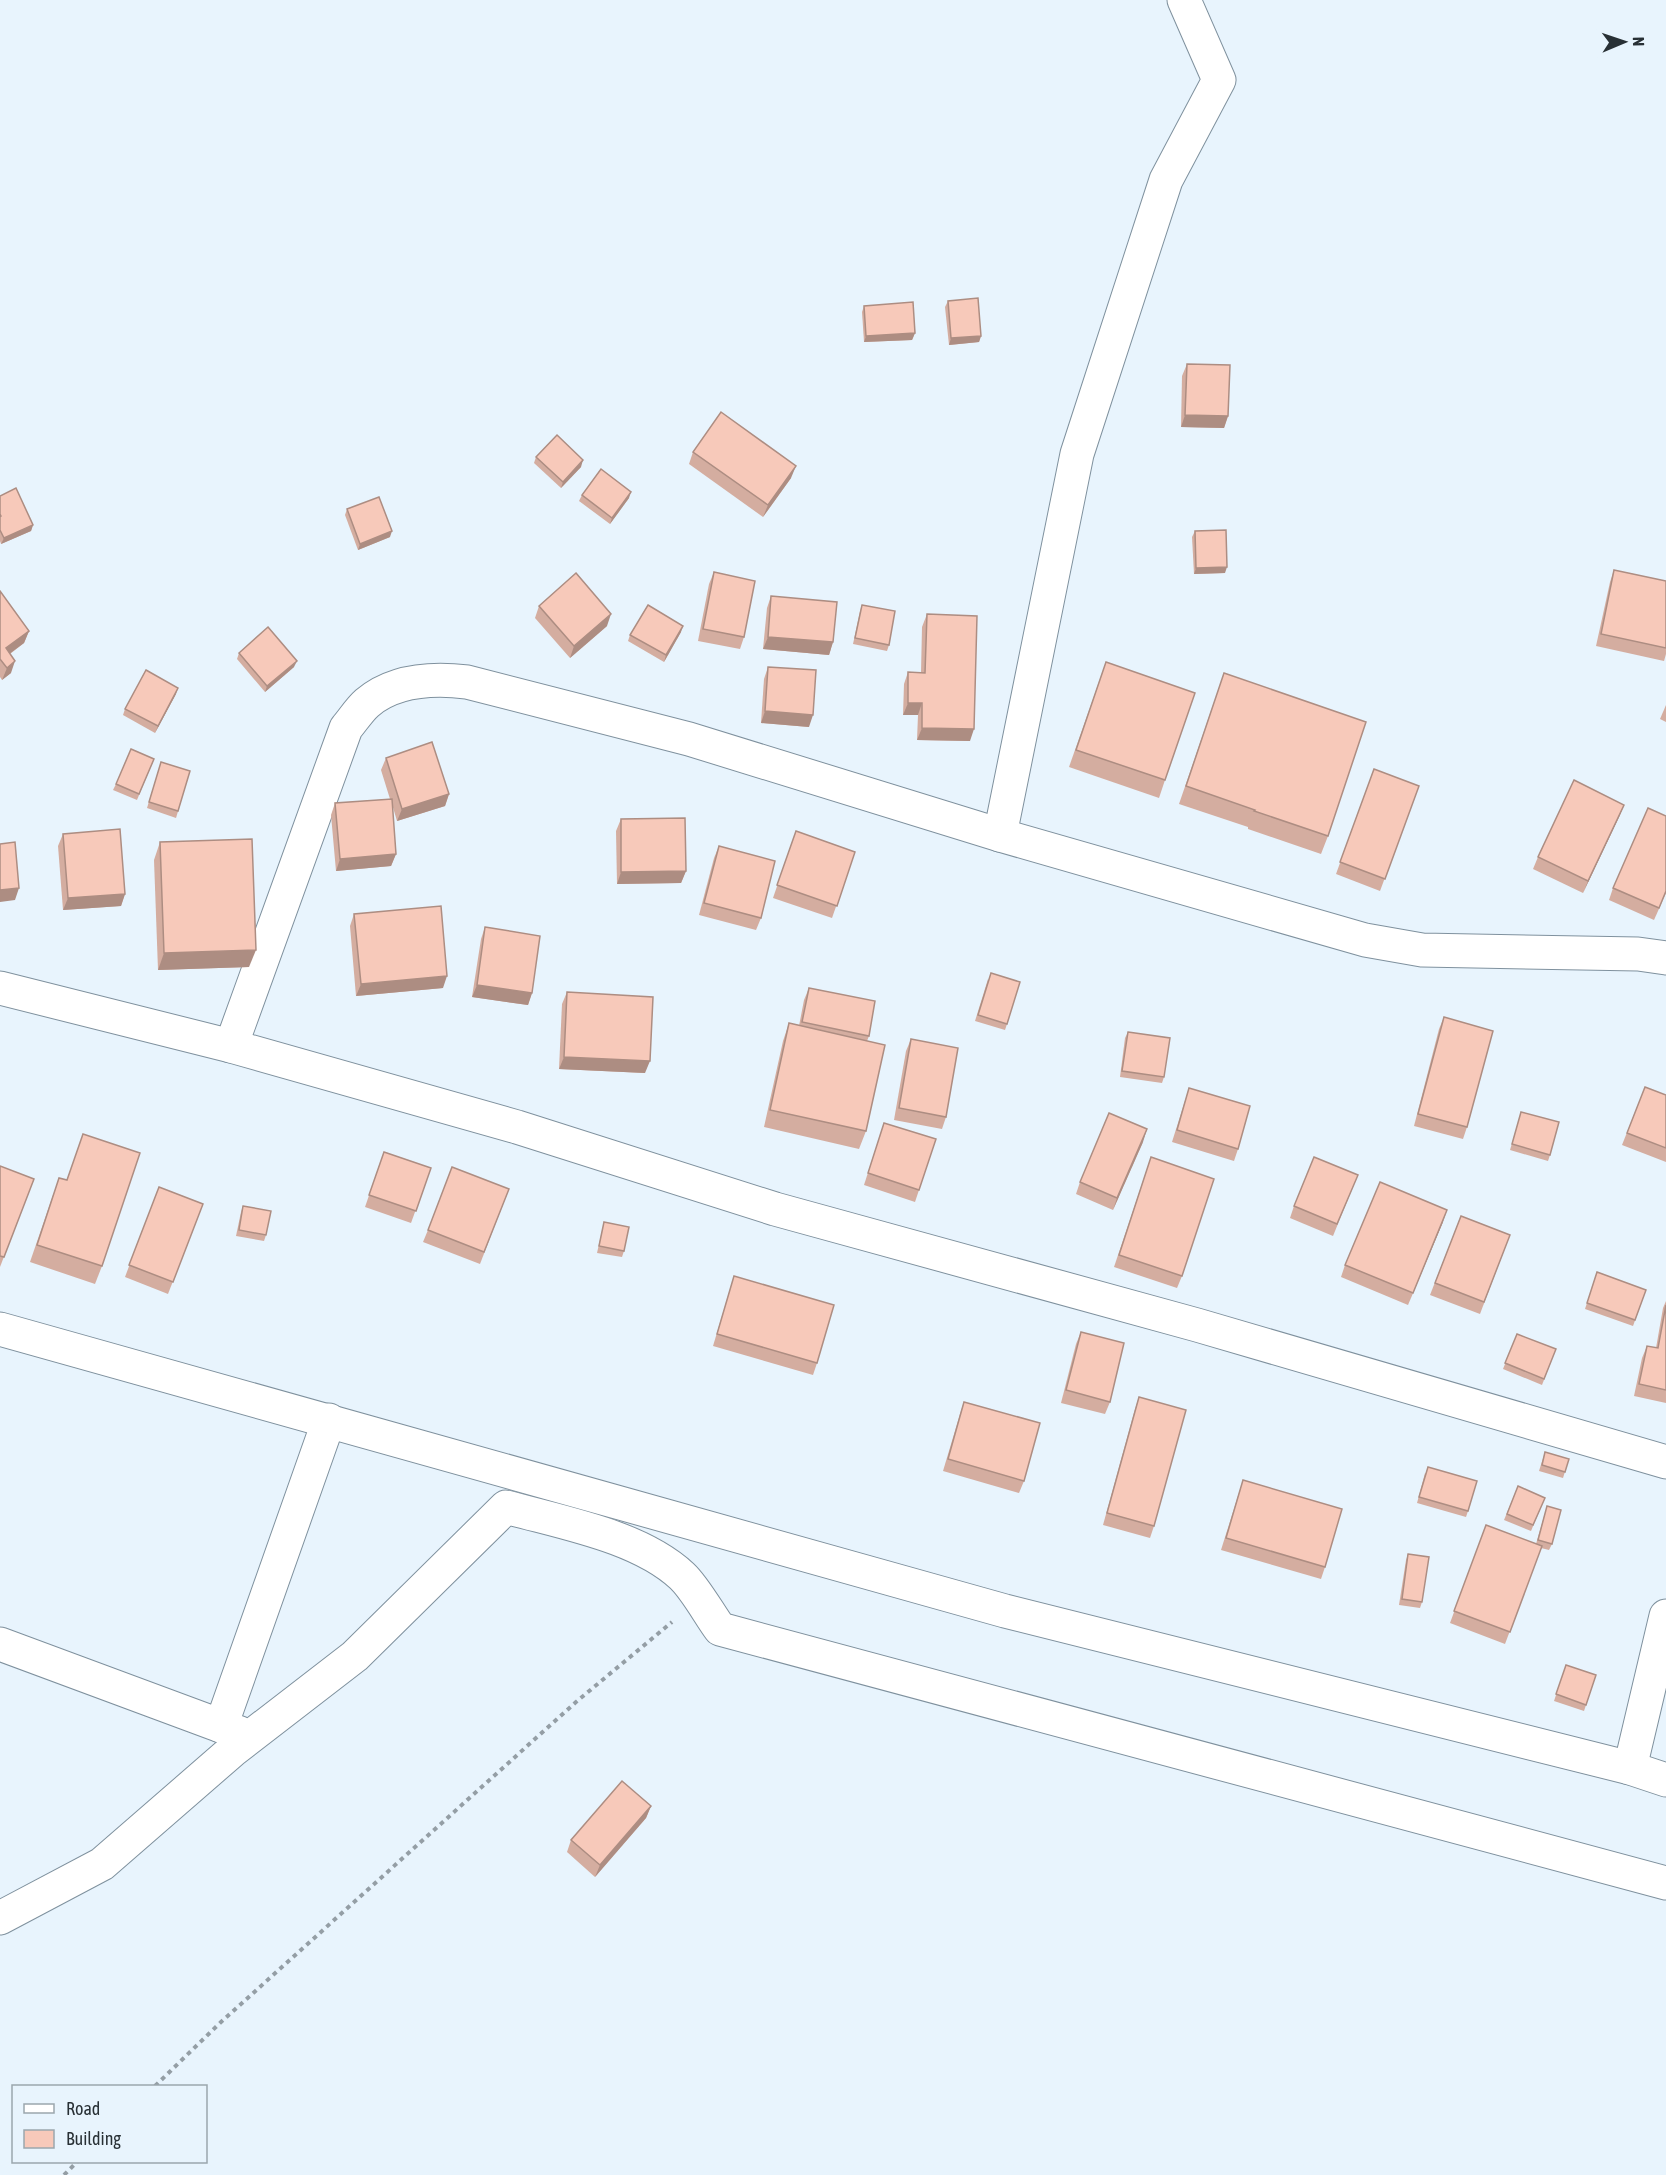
<svg xmlns="http://www.w3.org/2000/svg" width="1666" height="2175" font-family="'Asap Condensed',sans-serif">
<style>
.lines{fill:none;stroke-linecap:round;stroke-linejoin:round}
.minor-casing{stroke:#7f919e;stroke-width:35}
.path{stroke:#949ea5;stroke-width:4;stroke-dasharray:4.5 4.5;stroke-linecap:butt}
.minor{stroke:#fff;stroke-width:33}
.wall{fill:#d4ada0}
.shaded-wall{fill:#ad8d82}
.building{fill:#f7c9ba;stroke:#ad8d82;stroke-width:1.5}
</style>
<rect width="100%" height="100%" fill="#e8f4fd"/>
<g class="lines">
<defs>
<g id="minor">
<polyline points="1000,835 1077,454 1166,180 1219,80 1184,0"/>
<polyline points="0,988 231,1046 517,1127 775,1209 1197,1325 1666,1462"/>
<path d="M231,1046L346,728C353,720 359,710 367,703C394,680 433,678 467,682L689,739L1000,835L1365,940L1422,950L1638,954L1666,958"/>
<polyline points="0,1329 1005,1611 1630,1768 1666,1780"/>
<polyline points="0,1644 240,1733"/>
<polyline points="221,1726 329,1420"/>
<polyline points="1630,1768 1666,1616"/>
<path d="M0,1918L102,1864L232,1751L355,1656L506,1507C563,1523 639,1536 682,1576C695,1588 709,1614 720,1629L1666,1883"/>
</g>
</defs>
<use href="#minor" class="minor-casing"/>
<g class="path">
<polyline points="155,2086 221,2022 576,1702 672,1622"/>
<polyline points="64,2175 77,2162"/>
</g>
<use href="#minor" class="minor"/>
</g>
<g class="wall">
<polygon points="948,301 981,336 979,342 949,345 945,307"/>
<polygon points="864,306 915,333 912,340 864,342 862,312"/>
<polygon points="1187,364 1228,416 1224,428 1181,427 1182,376"/>
<polygon points="693,452 791,478 763,517 689,464"/>
<polygon points="536,457 581,467 561,488 534,463"/>
<polygon points="582,495 629,498 610,524 579,501"/>
<polygon points="0,496 33,525 31,531 1,544 0,541"/>
<polygon points="347,509 390,537 358,550 345,515"/>
<polygon points="1195,531 1225,573 1194,574 1192,537"/>
<polygon points="1614,570 1666,581 1666,654 1664,661 1596,646 1610,582"/>
<polygon points="714,572 744,637 740,649 698,641 709,584"/>
<polygon points="0,591 29,631 24,643 10,654 11,673 2,680 0,677"/>
<polygon points="771,596 833,642 829,655 763,649 767,608"/>
<polygon points="862,605 889,645 887,651 853,644 860,611"/>
<polygon points="539,606 607,626 570,658 535,618"/>
<polygon points="927,614 970,741 917,740 918,715 903,715 904,684 908,672 921,673 922,627"/>
<polygon points="681,632 664,662 628,641 630,635"/>
<polygon points="239,653 294,667 265,692 237,659"/>
<polygon points="1106,662 1165,780 1159,798 1069,767"/>
<polygon points="768,667 809,727 761,723 764,679"/>
<polygon points="1224,673 1328,836 1321,854 1248,829 1248,827 1179,804"/>
<polygon points="176,694 155,733 123,715 125,709"/>
<polygon points="1666,705 1666,722 1660,719"/>
<polygon points="386,758 449,794 445,806 397,821 392,804 396,854 391,866 336,871 331,815 335,803 390,799 381,770"/>
<polygon points="154,759 137,800 113,790 116,784"/>
<polygon points="161,762 190,771 176,818 147,808"/>
<polygon points="1374,769 1419,786 1380,891 1336,874"/>
<polygon points="1624,805 1619,817 1583,893 1533,869 1538,857"/>
<polygon points="1666,816 1666,893 1654,920 1609,900 1613,888"/>
<polygon points="621,819 686,871 681,883 617,884 616,831"/>
<polygon points="796,831 855,852 832,918 773,898"/>
<polygon points="63,834 125,894 121,906 63,910 58,846"/>
<polygon points="160,842 249,967 158,970 154,860"/>
<polygon points="719,846 761,918 756,930 699,915 714,858"/>
<polygon points="354,914 443,988 356,996 350,926"/>
<polygon points="485,927 532,993 528,1005 472,997 481,939"/>
<polygon points="988,979 1007,1024 1005,1030 975,1021"/>
<polygon points="809,988 869,1036 867,1041 866,1131 859,1149 764,1127 783,1041 789,1023 799,1026 804,1000"/>
<polygon points="567,992 645,1073 559,1069 562,1004"/>
<polygon points="1444,1017 1467,1127 1463,1139 1414,1126 1439,1029"/>
<polygon points="1128,1032 1164,1077 1162,1083 1120,1077 1125,1038"/>
<polygon points="911,1039 946,1117 942,1129 894,1120 906,1051"/>
<polygon points="1645,1087 1666,1095 1666,1162 1622,1145"/>
<polygon points="1189,1088 1238,1149 1234,1161 1172,1142"/>
<polygon points="1521,1112 1550,1155 1548,1161 1510,1150"/>
<polygon points="884,1123 919,1190 915,1202 864,1185"/>
<polygon points="1143,1142 1113,1210 1076,1194 1080,1182"/>
<polygon points="384,1152 431,1168 411,1223 365,1207"/>
<polygon points="0,1166 34,1179 0,1267"/>
<polygon points="1147,1169 1182,1276 1177,1288 1114,1267"/>
<polygon points="67,1180 102,1266 95,1284 30,1262 53,1195"/>
<polygon points="159,1187 203,1204 168,1294 125,1277"/>
<polygon points="1353,1187 1333,1236 1290,1218 1294,1206"/>
<polygon points="509,1189 480,1264 423,1242 428,1230"/>
<polygon points="243,1206 266,1235 264,1241 236,1236 241,1212"/>
<polygon points="1461,1216 1510,1235 1480,1314 1430,1295"/>
<polygon points="604,1222 624,1251 622,1257 597,1253"/>
<polygon points="1443,1222 1408,1305 1341,1277 1345,1265"/>
<polygon points="1597,1272 1646,1290 1633,1326 1585,1309"/>
<polygon points="734,1276 817,1363 813,1375 713,1346"/>
<polygon points="1666,1301 1666,1403 1634,1396 1642,1358 1647,1346 1656,1348 1663,1308"/>
<polygon points="1081,1332 1110,1402 1105,1414 1061,1403 1076,1344"/>
<polygon points="1517,1334 1556,1349 1542,1385 1503,1369"/>
<polygon points="1139,1397 1154,1526 1150,1538 1103,1525 1135,1409"/>
<polygon points="964,1402 1024,1481 1019,1493 943,1471 960,1414"/>
<polygon points="1545,1452 1569,1459 1563,1478 1539,1471"/>
<polygon points="1425,1473 1468,1511 1466,1517 1417,1503"/>
<polygon points="1243,1480 1325,1567 1321,1579 1221,1550"/>
<polygon points="1518,1486 1545,1498 1531,1531 1504,1520"/>
<polygon points="1547,1506 1552,1544 1549,1550 1541,1548 1505,1644 1450,1623 1486,1525 1536,1544"/>
<polygon points="1408,1554 1422,1602 1420,1608 1399,1605 1406,1560"/>
<polygon points="1566,1665 1596,1675 1584,1711 1554,1701"/>
<polygon points="651,1806 646,1818 595,1877 567,1852 571,1840"/>
</g>
<g class="shaded-wall">
<polygon points="915,333 912,340 864,342 866,336"/>
<polygon points="981,336 979,342 949,345 951,338"/>
<polygon points="1185,415 1228,416 1224,428 1181,427"/>
<polygon points="583,460 581,467 561,488 563,482"/>
<polygon points="796,466 791,478 763,517 768,505"/>
<polygon points="631,492 629,498 610,524 612,518"/>
<polygon points="33,525 31,531 1,544 4,538"/>
<polygon points="392,531 390,537 358,550 360,544"/>
<polygon points="1227,567 1225,573 1194,574 1196,568"/>
<polygon points="611,614 607,626 570,658 574,646"/>
<polygon points="683,626 681,632 664,662 666,655"/>
<polygon points="29,631 24,643 1,660 6,648"/>
<polygon points="768,637 833,642 829,655 763,649"/>
<polygon points="15,661 11,673 2,680 7,668"/>
<polygon points="297,661 294,667 265,692 267,686"/>
<polygon points="178,688 176,694 155,733 158,726"/>
<polygon points="908,703 922,703 918,715 903,715"/>
<polygon points="765,711 813,715 809,727 761,723"/>
<polygon points="922,728 974,729 970,741 917,740"/>
<polygon points="449,794 445,806 397,821 402,809"/>
<polygon points="1624,805 1619,817 1583,893 1588,881"/>
<polygon points="396,854 391,866 336,871 340,859"/>
<polygon points="686,871 681,883 617,884 621,872"/>
<polygon points="19,888 15,900 0,902 0,890"/>
<polygon points="125,894 121,906 63,910 68,898"/>
<polygon points="256,950 249,967 158,970 164,953"/>
<polygon points="447,976 443,988 356,996 361,984"/>
<polygon points="477,985 532,993 528,1005 472,997"/>
<polygon points="564,1057 650,1061 645,1073 559,1069"/>
<polygon points="1147,1129 1143,1142 1113,1210 1117,1198"/>
<polygon points="1447,1210 1443,1222 1408,1305 1413,1293"/>
<polygon points="651,1806 646,1818 595,1877 600,1865"/>
</g>
<g class="building">
<polygon points="978,298 981,336 951,338 948,301"/>
<polygon points="913,302 915,333 866,336 864,306"/>
<polygon points="1187,364 1230,365 1228,416 1185,415"/>
<polygon points="721,412 796,466 768,505 693,452"/>
<polygon points="557,435 583,460 563,482 536,457"/>
<polygon points="601,469 631,492 612,518 582,495"/>
<polygon points="16,488 33,525 4,538 0,530 0,517 1,516 0,514 0,496"/>
<polygon points="379,497 392,531 360,544 347,509"/>
<polygon points="1226,530 1227,567 1196,568 1195,531"/>
<polygon points="1614,570 1666,581 1666,648 1601,634"/>
<polygon points="714,572 755,581 744,637 703,629"/>
<polygon points="576,573 611,614 574,646 539,606"/>
<polygon points="0,591 29,631 6,648 15,661 7,668 0,659"/>
<polygon points="771,596 837,602 833,642 768,637"/>
<polygon points="648,605 683,626 666,655 630,635"/>
<polygon points="862,605 895,611 889,645 855,638"/>
<polygon points="927,614 977,616 974,729 922,728 922,703 908,703 908,672 925,673"/>
<polygon points="268,627 297,661 267,686 239,653"/>
<polygon points="1106,662 1195,693 1165,780 1076,750"/>
<polygon points="768,667 816,670 813,715 765,711"/>
<polygon points="146,670 178,688 158,726 125,709"/>
<polygon points="1224,673 1366,722 1328,836 1254,811 1255,810 1186,786"/>
<polygon points="432,742 449,794 402,809 386,758"/>
<polygon points="131,749 154,759 139,794 116,784"/>
<polygon points="161,762 190,771 178,811 149,802"/>
<polygon points="1374,769 1419,786 1385,879 1340,862"/>
<polygon points="1574,780 1624,805 1588,881 1538,857"/>
<polygon points="392,799 396,854 340,859 335,803"/>
<polygon points="1648,808 1666,816 1666,891 1659,908 1613,888"/>
<polygon points="685,818 686,871 621,872 621,819"/>
<polygon points="120,829 125,894 68,898 63,834"/>
<polygon points="796,831 855,852 837,906 777,885"/>
<polygon points="252,839 256,950 164,953 160,842"/>
<polygon points="15,842 19,888 0,890 0,844"/>
<polygon points="719,846 775,861 761,918 704,903"/>
<polygon points="441,906 447,976 361,984 354,914"/>
<polygon points="485,927 540,936 532,993 477,985"/>
<polygon points="991,973 1020,982 1007,1024 978,1015"/>
<polygon points="809,988 875,1001 869,1036 802,1022"/>
<polygon points="567,992 653,997 650,1061 564,1057"/>
<polygon points="1444,1017 1493,1031 1467,1127 1418,1114"/>
<polygon points="789,1023 885,1045 866,1131 770,1110"/>
<polygon points="1128,1032 1170,1038 1164,1077 1122,1071"/>
<polygon points="911,1039 958,1048 946,1117 899,1108"/>
<polygon points="1645,1087 1666,1095 1666,1148 1627,1133"/>
<polygon points="1189,1088 1250,1106 1238,1149 1177,1130"/>
<polygon points="1521,1112 1559,1122 1550,1155 1512,1144"/>
<polygon points="1109,1113 1147,1129 1117,1198 1080,1182"/>
<polygon points="884,1123 936,1139 919,1190 868,1173"/>
<polygon points="83,1134 140,1153 102,1266 37,1245 59,1178 67,1180"/>
<polygon points="384,1152 431,1168 416,1211 369,1195"/>
<polygon points="1151,1157 1214,1179 1182,1276 1119,1255"/>
<polygon points="1314,1157 1358,1175 1337,1224 1294,1206"/>
<polygon points="0,1166 34,1179 4,1257 0,1256"/>
<polygon points="452,1167 509,1189 484,1252 428,1230"/>
<polygon points="1380,1182 1447,1210 1413,1293 1345,1265"/>
<polygon points="159,1187 203,1204 173,1282 129,1265"/>
<polygon points="243,1206 271,1211 266,1235 239,1230"/>
<polygon points="1461,1216 1510,1235 1484,1302 1435,1283"/>
<polygon points="604,1222 629,1227 624,1251 599,1246"/>
<polygon points="1597,1272 1646,1290 1635,1320 1587,1303"/>
<polygon points="734,1276 834,1305 817,1363 717,1334"/>
<polygon points="1666,1305 1666,1390 1639,1384 1647,1346 1658,1348"/>
<polygon points="1081,1332 1124,1343 1110,1402 1066,1390"/>
<polygon points="1517,1334 1556,1349 1544,1379 1505,1363"/>
<polygon points="1139,1397 1186,1410 1154,1526 1107,1513"/>
<polygon points="964,1402 1040,1423 1024,1481 948,1459"/>
<polygon points="1545,1452 1569,1459 1565,1472 1542,1465"/>
<polygon points="1428,1467 1477,1481 1468,1511 1419,1497"/>
<polygon points="1243,1480 1342,1509 1325,1567 1226,1538"/>
<polygon points="1518,1486 1545,1498 1533,1525 1507,1514"/>
<polygon points="1547,1506 1561,1510 1552,1544 1538,1540"/>
<polygon points="1486,1525 1542,1546 1510,1632 1454,1611"/>
<polygon points="1408,1554 1429,1557 1422,1602 1402,1599"/>
<polygon points="1566,1665 1596,1675 1586,1705 1556,1694"/>
<polygon points="622,1781 651,1806 600,1865 571,1840"/>
</g>
<rect x="12" y="2085" width="195" height="78" fill="#e8f4fd" stroke="#9ba6ad" stroke-width="1.5"/>
<rect x="24" y="2104" width="30" height="9" fill="#ffffff" stroke="#9ba6ad" stroke-width="1.5"/>
<text x="66" y="2115" font-size="18" fill="#283035">Road</text>
<rect x="24" y="2130" width="30" height="18" fill="#f7c9ba" stroke="#9ba6ad" stroke-width="1.5"/>
<text x="66" y="2145" font-size="18" fill="#283035">Building</text>
<g transform="translate(1624 42) rotate(88)" stroke="#e8f4fd" stroke-width="4.5" paint-order="stroke">
<path d="M0-4.5L10 22L0 15L-10 22Z" fill="#283035"/>
<text y="-9" font-size="16" font-weight="bold" text-anchor="middle" fill="#283035">N</text>
</g>
</svg>
